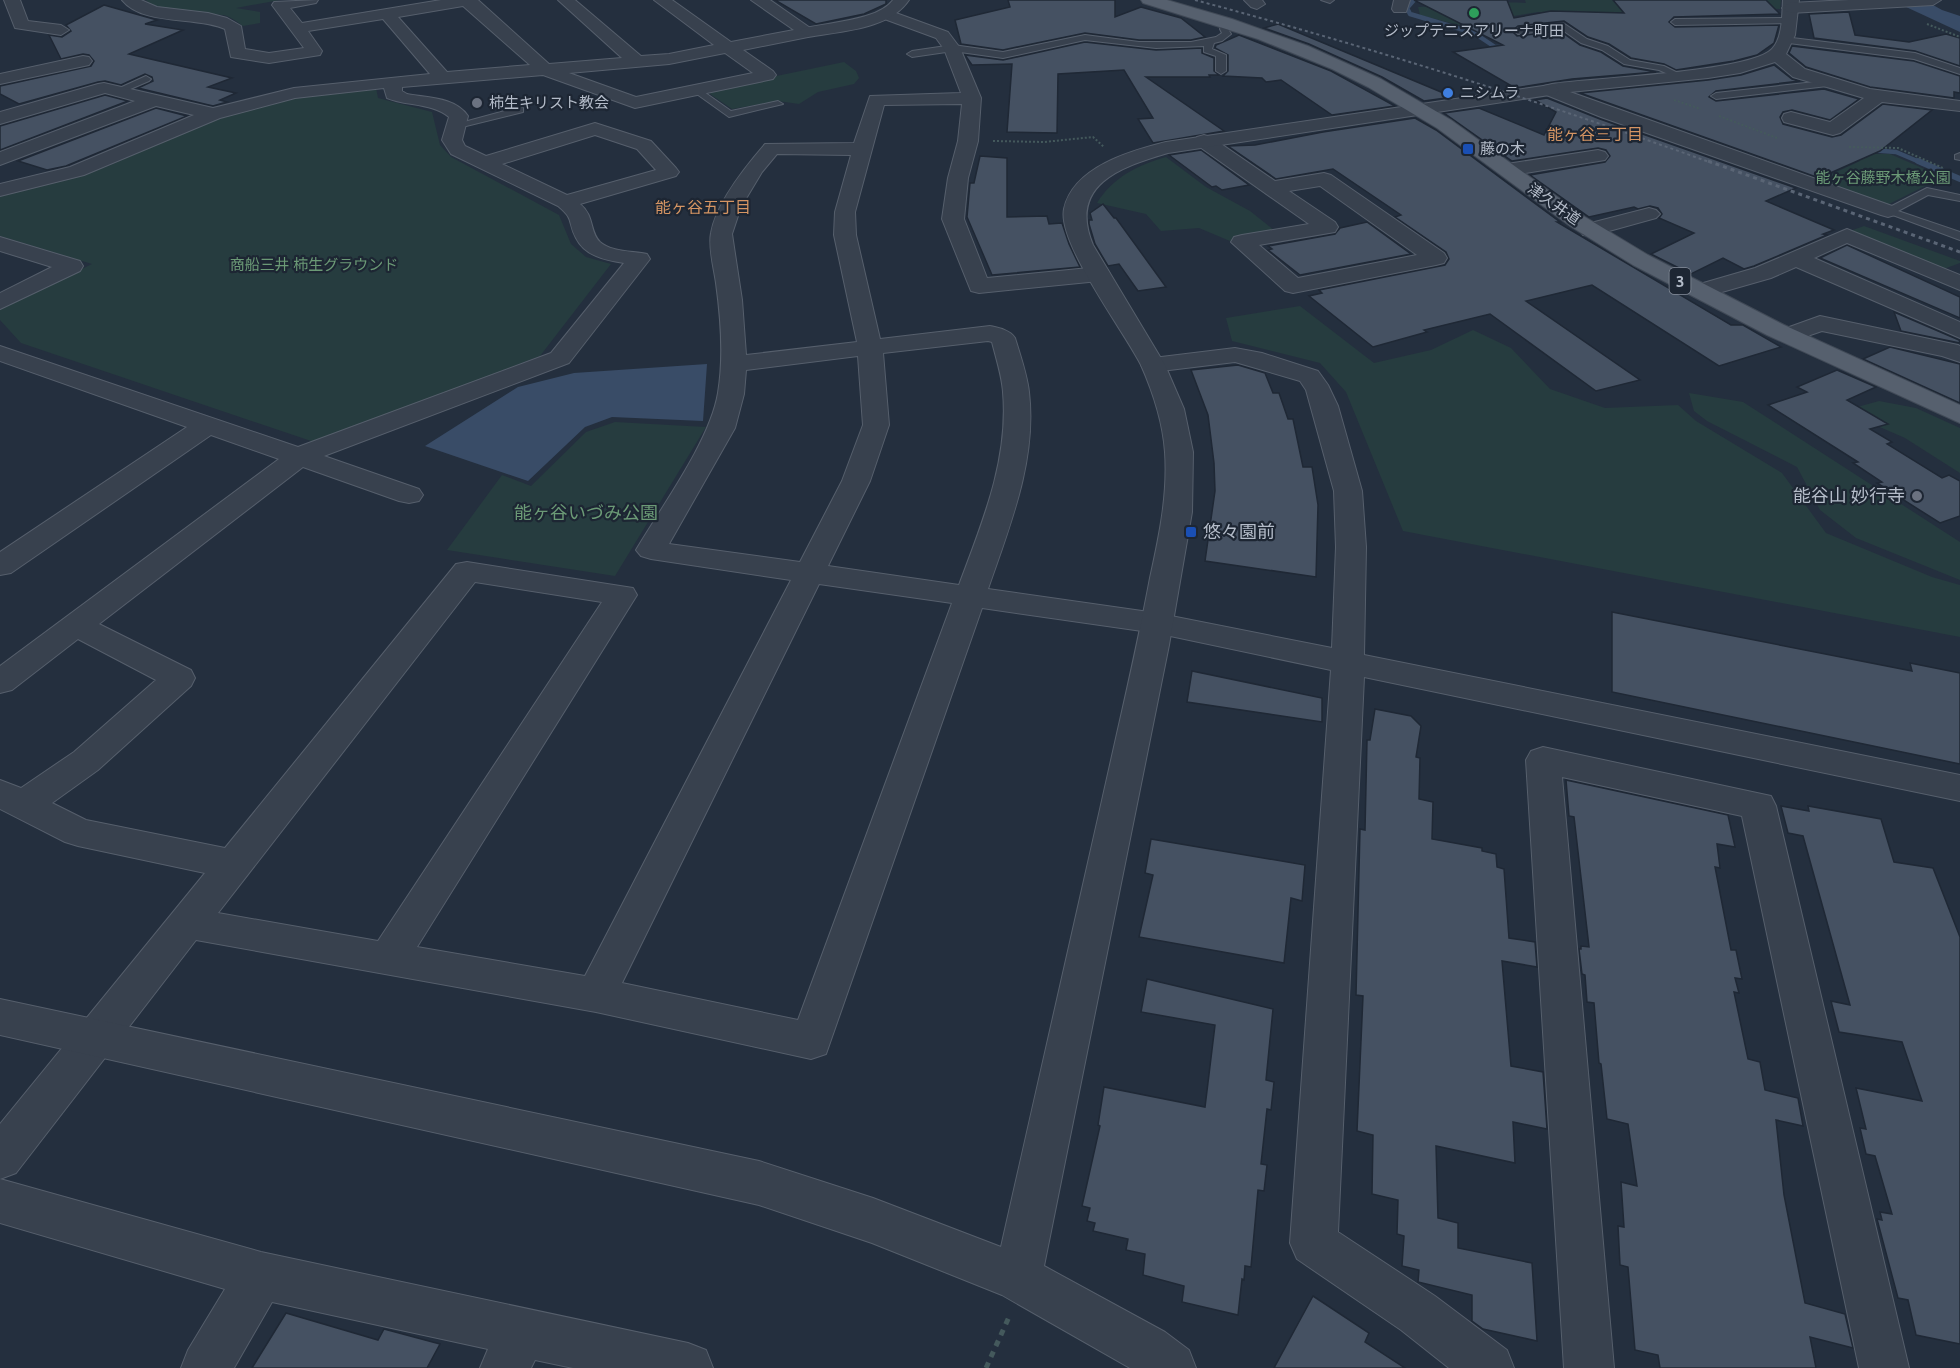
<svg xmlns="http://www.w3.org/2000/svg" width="1960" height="1368" font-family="Cabin,'Noto Sans JP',sans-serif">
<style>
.green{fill:#263c3f}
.water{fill:#394c67}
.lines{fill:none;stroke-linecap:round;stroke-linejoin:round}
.stream-far1{stroke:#394c67;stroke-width:4.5}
.stream{stroke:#394c67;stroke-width:6}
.building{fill:#455162;stroke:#1f2835;stroke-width:1.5}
.service-casing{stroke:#565f6c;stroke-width:2}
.minor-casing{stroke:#565f6c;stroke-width:2}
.tertiary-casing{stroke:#565f6c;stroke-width:2}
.primary-casing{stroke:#414a57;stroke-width:2}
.path-far1{stroke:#44595c;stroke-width:2;stroke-dasharray:2 2;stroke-linecap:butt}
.path{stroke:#44595c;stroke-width:5;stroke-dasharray:6 6;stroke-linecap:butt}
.service{fill:#38414e;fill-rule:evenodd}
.minor{fill:#38414e;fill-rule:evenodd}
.tertiary{fill:#38414e;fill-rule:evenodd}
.primary{fill:#56606e;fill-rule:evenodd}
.rail-far1{stroke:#5a6575;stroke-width:2;stroke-dasharray:3 3;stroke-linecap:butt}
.rail{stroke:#5a6575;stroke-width:3;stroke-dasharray:4 4;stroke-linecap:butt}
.leisure-dot{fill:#2e9e5b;stroke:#1d2633;stroke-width:2}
.shop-dot{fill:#3f7fe0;stroke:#1d2633;stroke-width:2}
.worship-dot{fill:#6b7280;stroke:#1d2633;stroke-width:2}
.transit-dot{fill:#1a4fb4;stroke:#1d2633;stroke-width:2}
.labels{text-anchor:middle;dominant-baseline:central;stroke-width:4.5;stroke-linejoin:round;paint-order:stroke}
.far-poi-label{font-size:15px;fill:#b4bcc9;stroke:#1d2633;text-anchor:start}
.far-park-label{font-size:15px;fill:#6b9a76;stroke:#1d2633}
.far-street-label{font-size:15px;fill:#b4bcc9;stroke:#1d2633}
.far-neighbourhood-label{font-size:16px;fill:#d59563;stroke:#1d2633}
.shield{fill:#1d2633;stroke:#878f9c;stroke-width:1.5}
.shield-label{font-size:16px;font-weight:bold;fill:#b4bcc9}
.poi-label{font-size:18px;fill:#b4bcc9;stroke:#1d2633;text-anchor:end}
.park-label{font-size:18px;fill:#6b9a76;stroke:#1d2633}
</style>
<rect width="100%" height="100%" fill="#242f3e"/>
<g class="green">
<path d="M146,0H280L236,8L260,12V23L243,26C237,22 229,15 222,15C197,12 165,21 146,0Z"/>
<path d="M1525,0H1781L1780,9L1620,5L1624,12H1538L1458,25L1420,15L1418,7C1454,6 1490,1 1526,3Z"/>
<polygon points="844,62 856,71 859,78 854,84 818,92 799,104 778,101 732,109 710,94 713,89"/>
<polygon points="376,88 378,98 432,112 440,145 451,157 559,215 571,244 586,257 611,264 540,356 317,443 21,343 0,320 0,309 92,264 0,236 0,194 106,167 196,127 257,106 308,95"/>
<polygon points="1840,154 1890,154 1943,177 1889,204 1879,203 1817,181 1860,161"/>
<path d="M1166,157L1206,187L1250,211L1275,231L1230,241L1199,228L1161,231L1146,214L1097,203C1113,177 1138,165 1166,157Z"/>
<polygon points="1864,226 1960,261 1960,263 1941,270 1850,231"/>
<polygon points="1300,306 1374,363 1431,350 1473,330 1511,348 1550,389 1605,408 1678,405 1696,421 1782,473 1826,533 1932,577 1960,585 1960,637 1403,531 1346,392 1320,363 1232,341 1226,318"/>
<polygon points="1689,393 1743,402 1960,542 1960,580 1856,538 1820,510 1797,467 1707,421 1694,411"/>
<polygon points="1879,401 1916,408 1960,428 1960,473 1905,438 1843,411"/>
<polygon points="615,422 706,427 615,576 447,550 502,475 531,486 586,432"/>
</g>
<g class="water">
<polygon points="1891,0 1924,0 1942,10 1960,16 1960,32"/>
<polygon points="707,364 703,421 612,417 585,427 528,481 425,446 518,387 574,373"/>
</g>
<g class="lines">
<g class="stream-far1">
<polyline points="1414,0 1407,8 1410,14 1474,33 1495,47 1505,47"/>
<polyline points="1869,150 1896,152 1922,163"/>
</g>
<polyline class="stream" points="1918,161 1960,179"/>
</g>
<g class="building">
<polygon points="775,0 886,0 886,4 864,14 816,24"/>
<polygon points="1008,0 1115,0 1115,17 1141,7 1181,18 1205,37 1191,40 1139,40 1085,33 1003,50 961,44 955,20 1010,7"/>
<polygon points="1414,0 1507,0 1514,18 1551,11 1624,13 1613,0 1766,0 1780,14 1674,17 1669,22 1675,27 1779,25 1774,43 1757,55 1734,61 1676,70 1664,64 1631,58 1609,44 1588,37 1564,21 1518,26 1512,31 1517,36 1560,31 1580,45 1601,52 1623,66 1656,72 1572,79 1515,88 1453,52 1503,45"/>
<polygon points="104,5 157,20 145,24 183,30 129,54 232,78 208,87 236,93 220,100 227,102 213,106 138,88 153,81 152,77 145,74 121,85 105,81 98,82 19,104 0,94 0,86 91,66 94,61 89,55 83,54 61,59 49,35 62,37 71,31 66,25"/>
<polygon points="1849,12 1855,35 1909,42 1946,34 1960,38 1960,66 1915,51 1814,38 1809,14"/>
<polygon points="1278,24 1453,97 1424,101 1382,77 1309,44 1264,28"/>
<polygon points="1239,35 1331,71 1395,106 1332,115 1281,80 1266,82 1262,78 1223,76 1228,71 1228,55 1215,48 1216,45"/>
<polygon points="1085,42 1156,50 1202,48 1202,53 1214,58 1214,71 1219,75 1209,75 1210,77 1146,77 1224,131 1153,143 1138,119 1153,118 1124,70 1058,74 1057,133 1007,132 1012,64 972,65 965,55 1003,60"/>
<polygon points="1792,46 1914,61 1960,76 1960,93 1954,92 1954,98 1870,87 1806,67 1789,53"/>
<polygon points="1774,65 1792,79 1800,81 1716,91 1709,97 1716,101 1824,89 1859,99 1830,120 1792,110 1783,112 1780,117 1783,124 1832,137 1841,135 1883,104 1932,110 1880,151 1819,178 1580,93 1708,80 1741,75"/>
<polygon points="105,95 128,101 0,150 0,126"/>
<polygon points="1547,98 1600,119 1796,188 1766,201 1834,230 1823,234 1827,235 1754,266 1744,269 1723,258 1691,274 1651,254 1694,233 1659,218 1662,214 1658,208 1650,206 1638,209 1634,207 1589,217 1530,175 1605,162 1610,156 1606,150 1598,148 1512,161 1444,113 1479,108 1544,135 1556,112 1535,100"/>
<polygon points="156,108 187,116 66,166 47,170 18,161"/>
<polygon points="1415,118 1436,130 1560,222 1557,222 1731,325 1743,325 1781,347 1719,366 1592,285 1526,301 1640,380 1596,391 1490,314 1424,330 1427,332 1373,347 1309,296 1322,293 1319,290 1445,265 1449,259 1446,252 1395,217 1401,215 1333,169 1276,179 1228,146 1255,145 1323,132"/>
<polygon points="1201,150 1249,185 1222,190 1216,186 1212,187 1169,155"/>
<polygon points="980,156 1007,158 1007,217 1047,216 1049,224 1062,223 1069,244 1080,267 992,275 967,217 970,183 974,183"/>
<polygon points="1103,204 1114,218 1116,218 1166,287 1138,291 1119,264 1108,266 1095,244 1089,224 1089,220 1092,220 1090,213"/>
<polygon points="1367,222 1411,254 1300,275 1268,250 1272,249 1268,246 1335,234 1340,228"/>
<polygon points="1847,245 1960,297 1960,318 1820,258"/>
<polygon points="1894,312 1959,340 1960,343 1901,331"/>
<polygon points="1890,347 1960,364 1960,403 1863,359"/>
<polygon points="1238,365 1265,373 1273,393 1279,393 1288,419 1293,419 1303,467 1312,467 1318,505 1316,577 1205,561 1215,491 1214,463 1208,415 1191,370"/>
<polygon points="1837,370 1876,387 1847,400 1888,424 1870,429 1892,442 1887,444 1942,478 1949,475 1960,481 1960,516 1940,523 1877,483 1882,482 1853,463 1858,462 1768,405 1807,392 1797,387"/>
<polygon points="1612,612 1912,671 1910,663 1960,673 1960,764 1612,692"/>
<polygon points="1192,671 1322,698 1322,722 1187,702"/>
<polygon points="1375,709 1411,716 1421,726 1416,757 1420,758 1419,799 1433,802 1432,839 1482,848 1482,851 1496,854 1497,867 1504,869 1509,938 1535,942 1537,967 1502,961 1511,1066 1543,1072 1547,1129 1513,1122 1515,1163 1436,1146 1438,1218 1458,1223 1458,1248 1532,1263 1537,1341 1483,1329 1472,1321 1472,1295 1418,1282 1419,1270 1402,1266 1404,1236 1397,1234 1398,1200 1372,1194 1373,1135 1357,1131 1363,996 1356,995 1360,829 1365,830 1367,740 1370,740"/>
<polygon points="1566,780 1728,815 1735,847 1717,844 1720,868 1715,867 1731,950 1736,950 1742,979 1735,978 1739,993 1734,992 1748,1059 1760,1062 1765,1090 1798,1098 1803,1126 1776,1120 1784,1195 1805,1303 1845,1314 1853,1348 1810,1337 1816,1368 1660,1368 1658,1355 1635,1350 1628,1267 1620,1265 1618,1226 1624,1227 1621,1182 1637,1186 1628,1124 1607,1119 1601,1064 1599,1063 1594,1003 1587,1002 1585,975 1582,974 1579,949 1581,949 1581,946 1589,947 1574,817 1569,816"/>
<polygon points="1781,806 1809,811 1808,806 1881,819 1894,862 1933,868 1960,937 1960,1344 1916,1335 1908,1300 1898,1298 1877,1219 1882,1220 1880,1212 1892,1214 1875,1156 1866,1154 1860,1128 1866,1129 1856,1088 1922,1101 1902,1042 1839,1032 1831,1001 1850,1005 1803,836 1788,833"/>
<polygon points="1151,839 1305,865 1302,901 1291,898 1284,963 1139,937 1153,875 1145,873"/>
<polygon points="1147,979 1273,1009 1266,1080 1274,1082 1271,1110 1267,1109 1261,1164 1267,1165 1264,1191 1258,1190 1251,1267 1245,1266 1244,1280 1242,1279 1238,1315 1182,1302 1184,1286 1143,1275 1145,1254 1126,1250 1128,1239 1093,1231 1095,1223 1087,1221 1090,1208 1082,1206 1100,1126 1098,1125 1104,1087 1205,1107 1215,1025 1141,1012"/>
<polygon points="1313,1296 1369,1333 1365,1342 1405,1368 1274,1368"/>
<polygon points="286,1313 378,1340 384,1329 440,1344 427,1368 252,1368"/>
</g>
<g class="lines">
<defs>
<g id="service">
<polygon points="1321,0 1334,0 1330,3"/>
<polygon points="1788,18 1792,21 1791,23 1675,25 1671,22 1675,19"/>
<polygon points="1227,19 1231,22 1228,29 1231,34 1222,41 1214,43 1212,49 1226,55 1226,71 1221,74 1216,71 1216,56 1204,52 1204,46 1156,48 1085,40 1003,58 953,51 912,57 907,54 912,51 953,45 1003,52 1085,35 1139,42 1191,42 1216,37 1222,33 1220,29 1224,20"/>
<polygon points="1563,23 1587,39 1608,46 1630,60 1664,66 1682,75 1677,78 1659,70 1624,64 1602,50 1581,43 1561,29 1518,34 1514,31 1518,28"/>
<polygon points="1784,37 1915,53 1960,68 1960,74 1914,59 1781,42 1781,38"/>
<polygon points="146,76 151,79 149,81 121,93 113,91"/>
<polygon points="1833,80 1838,83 1836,85 1716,99 1711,96 1716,93"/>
<polygon points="697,87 731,111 778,101 783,104 729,117 694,92 692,90"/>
<polygon points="519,107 523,108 523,112 458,128 453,125"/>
<polygon points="1960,153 1960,160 1955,159 1955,155"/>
<polygon points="1927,188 1960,195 1960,201 1928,195 1898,211 1960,232 1960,240 1882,211"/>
</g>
<g id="minor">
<polygon points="4,0 20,0 28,21 61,25 69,30 61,35 15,28"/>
<path d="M122,0H141L157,7L208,13L227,18L241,26L245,49L269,53L304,48L272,5L274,2L318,0L316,3L290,8L302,23L441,0H478L549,64L622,58L558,0H575L641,56L669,54L714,45L654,0H672L731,42L794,30L751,0H770L816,32L808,37L743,50L773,71L776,75L773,79L635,108L543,75L402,87V91L407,94C428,98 455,97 468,116L462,140L465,146L486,156L595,123L651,141L676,168L679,172L676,176L580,204C595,216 589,231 600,242C611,252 633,251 647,254L650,259L569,363L324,456L419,489L423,495L419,501L409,503L399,501L303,467L99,624L191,670L195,678L191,686L98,770L52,803L86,820L225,848L456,564L467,562L633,588L637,595L417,947L585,976L791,580L651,559L641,556L636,550C662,506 710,441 718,393C724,357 721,319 716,283C714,268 708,248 711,233C716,203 745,167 765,144L854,143L870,96L961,93L944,49L936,38L879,17L877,14L885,9L948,32L960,48L981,98L978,141L968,178L964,219L987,278L1099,267L1107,269L1110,274L1107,279L1099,281L979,293L971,291L942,219L948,178L958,141L962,104L884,105L855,212L856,235L880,339L990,326C999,328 1010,330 1015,338C1020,355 1027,374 1029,392C1037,460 1010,525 988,589L1156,613L1332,648L1336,547L1334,491L1306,390L1300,381L1235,362L1153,372L1144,370L1141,365L1144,360L1153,358L1235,348L1262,353L1318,371L1328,385L1338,406L1362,491L1366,547L1364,655L1960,775V801L1364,677L1338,1232L1435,1296L1507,1350L1514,1368H1449L1401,1330L1297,1259L1290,1243L1331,670L1156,633L982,608L826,1054L811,1059L596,1012L196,940L16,1173L0,1179V1124L205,873L78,846L65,842L0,809V780L21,788L74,752L156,680L78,639L12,690L0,693V666L279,459L211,435L11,573L0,575V552L187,427L0,361V346L298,447L551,353L624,263C605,260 585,256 576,238C567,221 575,220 558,206L451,154L442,140L449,117C433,103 406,106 387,98L384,88L295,98L220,118L84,175L0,196V184L70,167L194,115L156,106L0,165V152L135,101L105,93L0,124V112L98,84L104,83L213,108L294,88L430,74L383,19L308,31L322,51L320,55L269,63L231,57L225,29C196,16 143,26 122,0ZM463,6L530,65L447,72L398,17ZM725,53L753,73L636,97L569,73L669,64ZM595,135L637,149L656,170L567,195L502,164ZM777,154L851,155L835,212L834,235L857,342L746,355L742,300L732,234L741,207L762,172ZM988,341L992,342C996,358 1002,376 1003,392C1009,460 982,523 959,585L828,566L870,481L889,425L883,353ZM858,356L863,425L842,481L800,562L669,544L735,428L744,394L746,370ZM475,582L602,602L378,941L218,913ZM819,584L952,603L798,1020L622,983Z"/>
<polygon points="1244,0 1262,0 1265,4 1257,9 1251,7"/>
<polygon points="1394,0 1410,0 1406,12 1394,12 1392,9"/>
<path d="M1783,0H1799L1795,35L1786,54L1805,69L1870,89L1960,101V111L1882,102L1840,133L1833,135L1784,122L1782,118L1784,114L1791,112L1830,122L1864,98L1793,77L1775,62L1740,73L1708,78L1570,92L1895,207L1898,211L1895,215L1888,217L1881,215L1601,117L1544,94L1541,90L1544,86L1552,84C1591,78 1751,72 1772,49C1783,38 1782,14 1783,0Z"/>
<polygon points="83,56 89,57 92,61 89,65 0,84 0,74"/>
<path d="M1204,135L1211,137L1275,181L1324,173L1331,175L1444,253L1447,258L1444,263L1436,265L1293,293L1285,291L1231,242L1234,237L1242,235L1309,224L1197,145L1194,141L1197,137ZM1320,186L1417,255L1298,278L1259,245L1335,232L1338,227L1335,222L1289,191Z"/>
<polygon points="1598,150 1605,152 1608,156 1605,160 1507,176 1500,174 1497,170 1500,166 1507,164"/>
<polygon points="1649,208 1656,210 1660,214 1656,218 1591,236 1583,235 1580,230 1583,225"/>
<polygon points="1847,229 1960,275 1960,290 1847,243 1814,258 1960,322 1960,338 1796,267 1771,278 1701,298 1693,296 1690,291 1693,286 1755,268"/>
<polygon points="0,237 80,261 83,266 80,271 0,309 0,293 52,267 0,251"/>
<polygon points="1820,316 1958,345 1960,346 1960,362 1942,356 1822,331 1790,342 1781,340 1778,335 1781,330"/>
<polygon points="1543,747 1771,796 1776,806 1909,1368 1859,1368 1742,816 1562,777 1614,1368 1564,1368 1526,760 1531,751"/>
<polygon points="0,1179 261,1252 688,1343 706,1350 713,1368 573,1368 535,1360 531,1368 480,1368 488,1349 272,1302 234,1368 181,1368 188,1350 225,1289 0,1223"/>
</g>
<g id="tertiary">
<path d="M893,0H909C889,30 840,31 808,37L800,32L802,29C827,22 878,21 893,0Z"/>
<polygon points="1849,0 1941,0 1933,5 1790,13 1782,8 1790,3"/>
<path d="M1550,85L1556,86L1559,90L1556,94L1168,153C1120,167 1068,185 1093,245L1165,365L1184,409L1193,452L1192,512L1169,645L1044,1266L1165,1332L1189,1350L1196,1368H1130L1002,1295L872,1243L759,1205L0,1035V999L759,1161L873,1198L1001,1247C1039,1078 1078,908 1116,738C1128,685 1140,632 1150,578C1159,537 1168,495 1165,452C1163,423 1153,392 1141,365C1124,331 1057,243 1064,209C1073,167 1130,151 1166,142Z"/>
</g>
<polygon id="primary" points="1141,0 1167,0 1232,19 1308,46 1381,79 1451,120 1585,217 1648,255 1784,325 1960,405 1960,423 1767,335 1633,265 1570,226 1437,128 1368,87 1332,69 1258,39 1143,3"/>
</defs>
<use href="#service" class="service-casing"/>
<use href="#minor" class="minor-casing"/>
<use href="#tertiary" class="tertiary-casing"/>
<use href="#primary" class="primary-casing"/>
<g class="path-far1">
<polyline points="1927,24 1960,37"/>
<polyline points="1674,100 1701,109"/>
<polyline points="1719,116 1777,138"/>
<polyline points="993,141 1044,142 1093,137 1104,147"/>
<polyline points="1849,147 1898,148 1943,168"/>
</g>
<polyline class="path" points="986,1368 1009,1317"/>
<use href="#service" class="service"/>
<use href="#minor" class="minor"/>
<use href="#tertiary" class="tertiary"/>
<use href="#primary" class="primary"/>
<path class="rail-far1" d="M1195,0C1370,47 1542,102 1712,163"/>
<polyline class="rail" points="1708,161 1960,252"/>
</g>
<circle class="leisure-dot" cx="1474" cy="13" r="6"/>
<circle class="shop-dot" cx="1448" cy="93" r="6"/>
<g class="worship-dot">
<circle cx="477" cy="103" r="6"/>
<circle cx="1917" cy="496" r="6"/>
</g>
<g class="transit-dot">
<rect x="1462" y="143" width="12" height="12" rx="3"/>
<rect x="1185" y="526" width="12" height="12" rx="3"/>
</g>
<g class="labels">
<g class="far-poi-label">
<text x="1474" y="31" text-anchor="middle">ジップテニスアリーナ町田</text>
<text x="1460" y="93">ニシムラ</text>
<text x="489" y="103">柿生キリスト教会</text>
<text x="1480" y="149">藤の木</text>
</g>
<g class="far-park-label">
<text x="1883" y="178">能ヶ谷藤野木橋公園</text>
<text x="314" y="265">商船三井 柿生グラウンド</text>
</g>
<g class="far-street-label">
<text transform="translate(1554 204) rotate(35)">津久井道</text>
</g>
<g class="far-neighbourhood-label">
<text x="1595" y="134">能ヶ谷三丁目</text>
<text x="703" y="207">能ヶ谷五丁目</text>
</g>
<rect class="shield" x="1669.5" y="268" width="21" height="26" rx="4.5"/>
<g class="shield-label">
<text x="1680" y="281">3</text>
</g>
<g class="poi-label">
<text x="1905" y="496">能谷山 妙行寺</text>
<text x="1203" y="532" text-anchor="start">悠々園前</text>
</g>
<g class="park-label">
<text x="586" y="513">能ヶ谷いづみ公園</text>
</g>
</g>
</svg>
